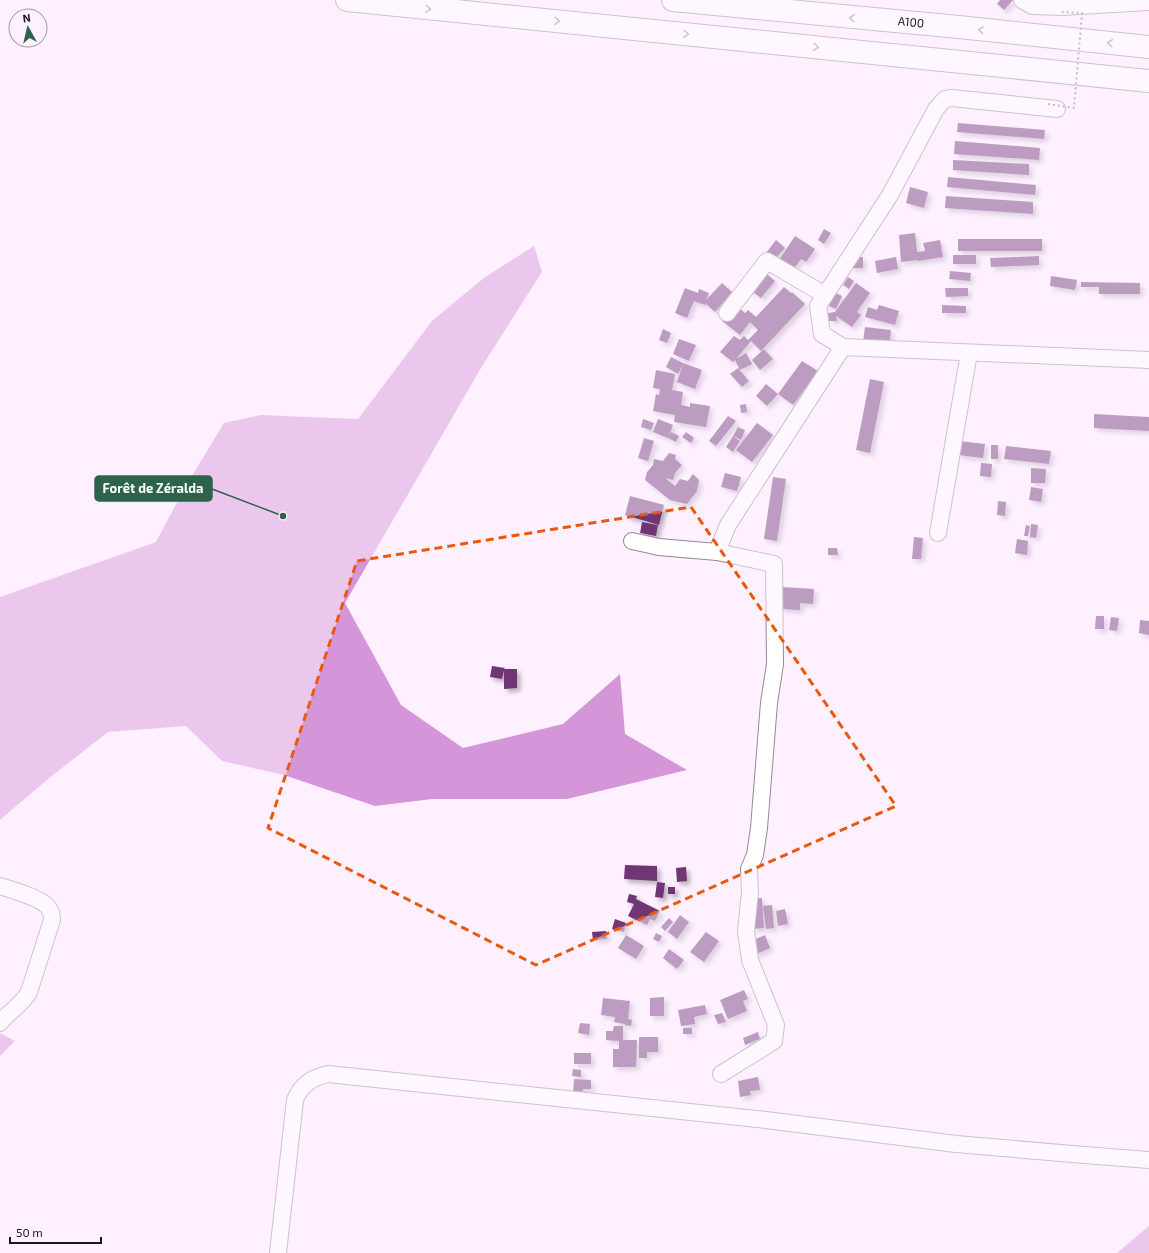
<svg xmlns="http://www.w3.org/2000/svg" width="1149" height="1253" font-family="'Exo 2',sans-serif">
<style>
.forest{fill:#d596d9}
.building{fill:#6f3674;filter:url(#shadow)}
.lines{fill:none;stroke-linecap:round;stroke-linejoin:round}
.minor-casing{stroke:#968696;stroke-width:18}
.highway-casing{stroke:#968696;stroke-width:24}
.minor{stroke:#fff;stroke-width:16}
.highway{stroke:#fff;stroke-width:22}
.path-bridge{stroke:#837983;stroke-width:2;stroke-dasharray:2 3;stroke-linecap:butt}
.oneway{stroke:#999699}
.marked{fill:none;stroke:#e8590c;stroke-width:3;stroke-dasharray:8 5;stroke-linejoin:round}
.labels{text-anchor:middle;stroke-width:4;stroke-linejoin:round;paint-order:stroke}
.street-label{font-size:12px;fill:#1c161c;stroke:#fef0ff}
.leader{fill:none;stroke:#2c634a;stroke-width:1.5}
.callout-dot{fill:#2c634a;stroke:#fef0ff;stroke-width:1.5}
.callout{fill:#2c634a;stroke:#2c634a;stroke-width:1.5}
.callout-label{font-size:13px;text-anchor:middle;font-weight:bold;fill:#fff}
</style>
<defs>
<filter id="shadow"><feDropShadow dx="3.5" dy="3.5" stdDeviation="2" flood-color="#0004"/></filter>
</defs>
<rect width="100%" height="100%" fill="#fef0ff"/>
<!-- forest -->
<g class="forest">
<path d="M534,246L542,272L481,368L345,603L401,705L463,748L563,724L620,674L625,734L687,770L567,799H432L375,806L284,775L222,761L186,726L108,732L48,779L0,820V597L156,542L184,489L224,423L261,415L358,419L432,321L485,277Z"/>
<path d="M0,1033L15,1041L0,1056Z"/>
<path d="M1149,1226V1253H1117Z"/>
</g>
<!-- building -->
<g class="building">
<path d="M1000,0H1013L1004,10L997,4Z"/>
<path d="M958,123L1045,130L1044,139L957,132Z"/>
<path d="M955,141L1040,148L1039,160L954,154Z"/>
<path d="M953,160L1029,164V175L953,170Z"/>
<path d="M948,177L1036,185L1035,195L947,187Z"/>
<path d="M910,187L928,192L924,208L906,203Z"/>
<path d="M946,196L1033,202V214L945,208Z"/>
<path d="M824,229L831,233L824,244L818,240Z"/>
<path d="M915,233L917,252L925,251L923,243L940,240L943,257L918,261L917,260L901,262L899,235Z"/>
<path d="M795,236L815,249L806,262L801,259L791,272L777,263Z"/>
<rect x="958" y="239" width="84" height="12"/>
<path d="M776,240L785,248L774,260L766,253Z"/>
<rect x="953" y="255" width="23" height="9"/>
<path d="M1039,256V265L991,267L990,258Z"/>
<rect x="851" y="257" width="12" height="11"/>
<path d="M896,257L898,269L877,273L875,261Z"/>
<path d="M763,271L775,281L761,298L748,288Z"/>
<path d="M950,271L971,273L970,281L949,279Z"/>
<path d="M1051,276L1077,280L1075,290L1050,286Z"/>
<path d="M848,277L854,281L849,289L843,285Z"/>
<path d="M1081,282L1140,283V294H1099V287H1081Z"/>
<path d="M722,283L732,292L715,312L705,303V305L694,301L687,318L675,313L685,288L698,293L699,289L709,293L706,300Z"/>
<path d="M856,283L870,293L857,312L861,315L852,327L836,316L837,321H829L828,313L835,312Z"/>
<path d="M784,287L791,293L792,292L805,304L761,351L751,341L736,359L746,353L752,364L740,370L735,360L733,362L720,352L734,336L740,340L744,336L748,340L758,330L750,322L740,335L722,321L735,305L745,313L748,310L756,317Z"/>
<path d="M945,288H968V296L946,297Z"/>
<path d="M829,290L842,296L836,309L823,303Z"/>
<path d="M879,305L899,311L895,325L865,317L868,307L877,310Z"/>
<path d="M942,305L966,306V313H942Z"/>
<path d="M865,327L891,330L889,348L863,342Z"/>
<path d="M663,329L671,333L667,343L659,340Z"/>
<path d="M679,339L696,345L689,361L673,354Z"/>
<path d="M764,349L773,359L760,370L752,360Z"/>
<path d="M671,357L683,363L702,370L695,389L677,382L683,364L678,374L666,367Z"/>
<path d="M802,361L818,371L793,405L778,394Z"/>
<path d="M738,368L749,381L742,387L730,374Z"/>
<path d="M656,370L675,374L672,390L683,392L681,405L690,407V403L710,406L706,427L674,422L675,415L653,411L656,394L659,395L660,389L653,388Z"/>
<path d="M870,379L884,382L870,453L856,450Z"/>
<path d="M766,384L778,394L767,406L756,396Z"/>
<path d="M746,404L747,412L741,413L740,405Z"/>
<path d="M1094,414L1149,417V431L1094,428Z"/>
<path d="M728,416L736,421L716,446L709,441Z"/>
<path d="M643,419L654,423L651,430L641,427Z"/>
<path d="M658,419L673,425L668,438L653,432Z"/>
<path d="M757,423L773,435L752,462L736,450Z"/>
<path d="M738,427L745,430L741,440L733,436Z"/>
<path d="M671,432L679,436L676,442L668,438Z"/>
<path d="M686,432L694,438L691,443L682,437Z"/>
<path d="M733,436L740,441L733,452L726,447Z"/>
<path d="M644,438L654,441L648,461L638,458Z"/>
<path d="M959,441L985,444L983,458L958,455Z"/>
<rect x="991" y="445" width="7" height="14"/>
<path d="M1006,446L1051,451L1049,464L1004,459Z"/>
<path d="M669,453L676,455L675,459L682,465L675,473L673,480L665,478L675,486L680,479L688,481L693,474L699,480L697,491L687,504L670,500L645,480L647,472L653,465L654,459L663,461Z"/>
<path d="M981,463L992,464L991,477L980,476Z"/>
<path d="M1031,468L1046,469L1045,483H1031Z"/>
<path d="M725,473L741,477L737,491L721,487Z"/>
<path d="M773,477L786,479L777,541L764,539Z"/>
<path d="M1031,487L1043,489L1041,502L1029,500Z"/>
<path d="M630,496L664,505L659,525L625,515Z"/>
<path d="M998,501L1006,502L1005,516L997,515Z"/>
<path d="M642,522L658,525L656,536L640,533Z"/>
<path d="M1031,524L1038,525L1036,538L1030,537Z"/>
<path d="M1026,525L1030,526L1028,536H1024Z"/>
<path d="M914,537L923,538L921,559H912Z"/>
<path d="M1017,539L1028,541L1027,555L1015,553Z"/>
<path d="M828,548H837L838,555H828Z"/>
<path d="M782,587L814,589L813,604L800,603V610L781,609Z"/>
<path d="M1096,616H1104V629H1095Z"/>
<path d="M1111,617L1119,618L1117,631L1109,630Z"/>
<path d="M1140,620L1149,621V635L1139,633Z"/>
<path d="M492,666L505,668L504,669H517V688L504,689V671L502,679L490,677Z"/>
<path d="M625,865L657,866V881L624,879Z"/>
<path d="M686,867L687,881L677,882L676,868Z"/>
<path d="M657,882L665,883L663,898L655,897Z"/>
<rect x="668" y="887" width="7" height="7"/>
<path d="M629,894L637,896L635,902L636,899L660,911L655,921L650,919L647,925L628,916L634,904L627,902Z"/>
<path d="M762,898L764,928L753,929L750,899Z"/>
<path d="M772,905L774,928L766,929L763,906Z"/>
<path d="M785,909L788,924L778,926L776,911Z"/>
<path d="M680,915L689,922L677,939L668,932Z"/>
<path d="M669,918L673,922L665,931L661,927Z"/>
<path d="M615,919L626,923L624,932L612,929Z"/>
<path d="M606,931L607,939L593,940L592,932Z"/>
<path d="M706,932L719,941L704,962L690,952Z"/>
<path d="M656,933L662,936L659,942L653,939Z"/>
<path d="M626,935L644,946L636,959L618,948Z"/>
<path d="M765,935L770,948L754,955L749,942Z"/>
<path d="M669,949L684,960L677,969L663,958Z"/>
<path d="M744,990L748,999L743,1001L747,1011L728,1019L720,1000Z"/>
<path d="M664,997V1016H650V998Z"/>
<path d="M603,998L630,1001L628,1019L632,1020L631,1026L625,1025V1024L614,1022L615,1017L601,1015Z"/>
<path d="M705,1005L707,1014L694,1017L695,1024L681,1026L678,1010Z"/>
<path d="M722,1013L726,1022L718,1024L714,1015Z"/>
<path d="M580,1023L590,1024L589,1035L578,1033Z"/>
<path d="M614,1026H623V1040H637L636,1067H613V1049H619V1041L606,1040V1031H613Z"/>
<rect x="683" y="1028" width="9" height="6"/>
<path d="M758,1032L760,1039L745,1045L743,1038Z"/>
<path d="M639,1037H658V1052H647V1058H639Z"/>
<rect x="574" y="1053" width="17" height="11"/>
<path d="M573,1069L581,1070V1077L572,1076Z"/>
<path d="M758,1077L760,1090L750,1091L751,1095L740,1097L738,1081Z"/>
<path d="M574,1079L591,1080V1089H583L582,1095L573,1094Z"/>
</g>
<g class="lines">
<defs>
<g id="minor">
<path d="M1022,0L1032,6L1062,7L1149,2"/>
<path d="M727,313L767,261L825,295"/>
<path d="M843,347L822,334L818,306L890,195L936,109L945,99L952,98L1057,109"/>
<path d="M938,533L969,353"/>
<path d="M632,541L659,547L717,552L774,564L775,664L769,703L759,828L755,855L749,869L750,892L746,931L750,960L776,1025L774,1041L721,1074"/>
<path d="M717,552L728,525L843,347L1149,360"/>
<path d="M0,886C12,890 38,897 47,906C51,910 52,915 52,920L29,992C22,1005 8,1012 0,1023"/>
<path d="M278,1253L295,1100C301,1085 312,1077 328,1074L766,1120L956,1144L1084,1155L1149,1160"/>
</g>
<g id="highway">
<path d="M347,0L1149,81"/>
<path id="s1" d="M673,0L959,27L1149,47"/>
</g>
</defs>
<!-- minor casing -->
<use href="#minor" class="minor-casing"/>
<!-- highway casing -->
<use href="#highway" class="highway-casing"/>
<!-- minor -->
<use href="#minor" class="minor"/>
<!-- highway -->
<use href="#highway" class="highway"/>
<!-- path-bridge -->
<path class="path-bridge" d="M1048,104L1074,108L1082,13L1059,12"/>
</g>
<!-- one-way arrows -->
<defs><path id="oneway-chevron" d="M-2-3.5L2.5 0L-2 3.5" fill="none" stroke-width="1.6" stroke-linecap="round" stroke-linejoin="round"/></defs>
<g class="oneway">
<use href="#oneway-chevron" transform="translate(428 9) rotate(5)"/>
<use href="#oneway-chevron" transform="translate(852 18) rotate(-174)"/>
<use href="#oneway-chevron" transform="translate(557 21) rotate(5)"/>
<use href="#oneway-chevron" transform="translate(981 30) rotate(-174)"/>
<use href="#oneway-chevron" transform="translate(686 34) rotate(6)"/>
<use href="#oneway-chevron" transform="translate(1110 43) rotate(-174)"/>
<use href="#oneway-chevron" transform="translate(816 47) rotate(6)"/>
</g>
<!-- marked area -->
<path d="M0 0H1149V1253H0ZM691,507L896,806L536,965L268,828L357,561Z" fill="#fef0ff" fill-opacity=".55" fill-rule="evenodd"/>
<path class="marked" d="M691,507L896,806L536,965L268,828L357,561Z"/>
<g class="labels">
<!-- street labels -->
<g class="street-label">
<text dy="4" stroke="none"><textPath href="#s1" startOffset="239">A100</textPath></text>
</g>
</g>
<!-- callouts -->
<path class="leader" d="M283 516L212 489"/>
<circle class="callout-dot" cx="283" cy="516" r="4"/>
<rect class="callout" x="95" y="476" width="117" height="25" rx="4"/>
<g class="callout-label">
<text x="153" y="493">Forêt de Zéralda</text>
</g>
<!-- north arrow -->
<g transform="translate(28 28) rotate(352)"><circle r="19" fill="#fef0ff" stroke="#a499a4"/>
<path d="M0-3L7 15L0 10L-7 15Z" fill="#2c634a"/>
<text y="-6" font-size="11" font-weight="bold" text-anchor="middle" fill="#1c161c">N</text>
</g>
<!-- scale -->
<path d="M10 1237v6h91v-6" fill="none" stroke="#1c161c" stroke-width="2"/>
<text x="16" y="1237" font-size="12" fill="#1c161c" stroke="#fef0ff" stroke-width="3" paint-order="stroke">50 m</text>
</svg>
